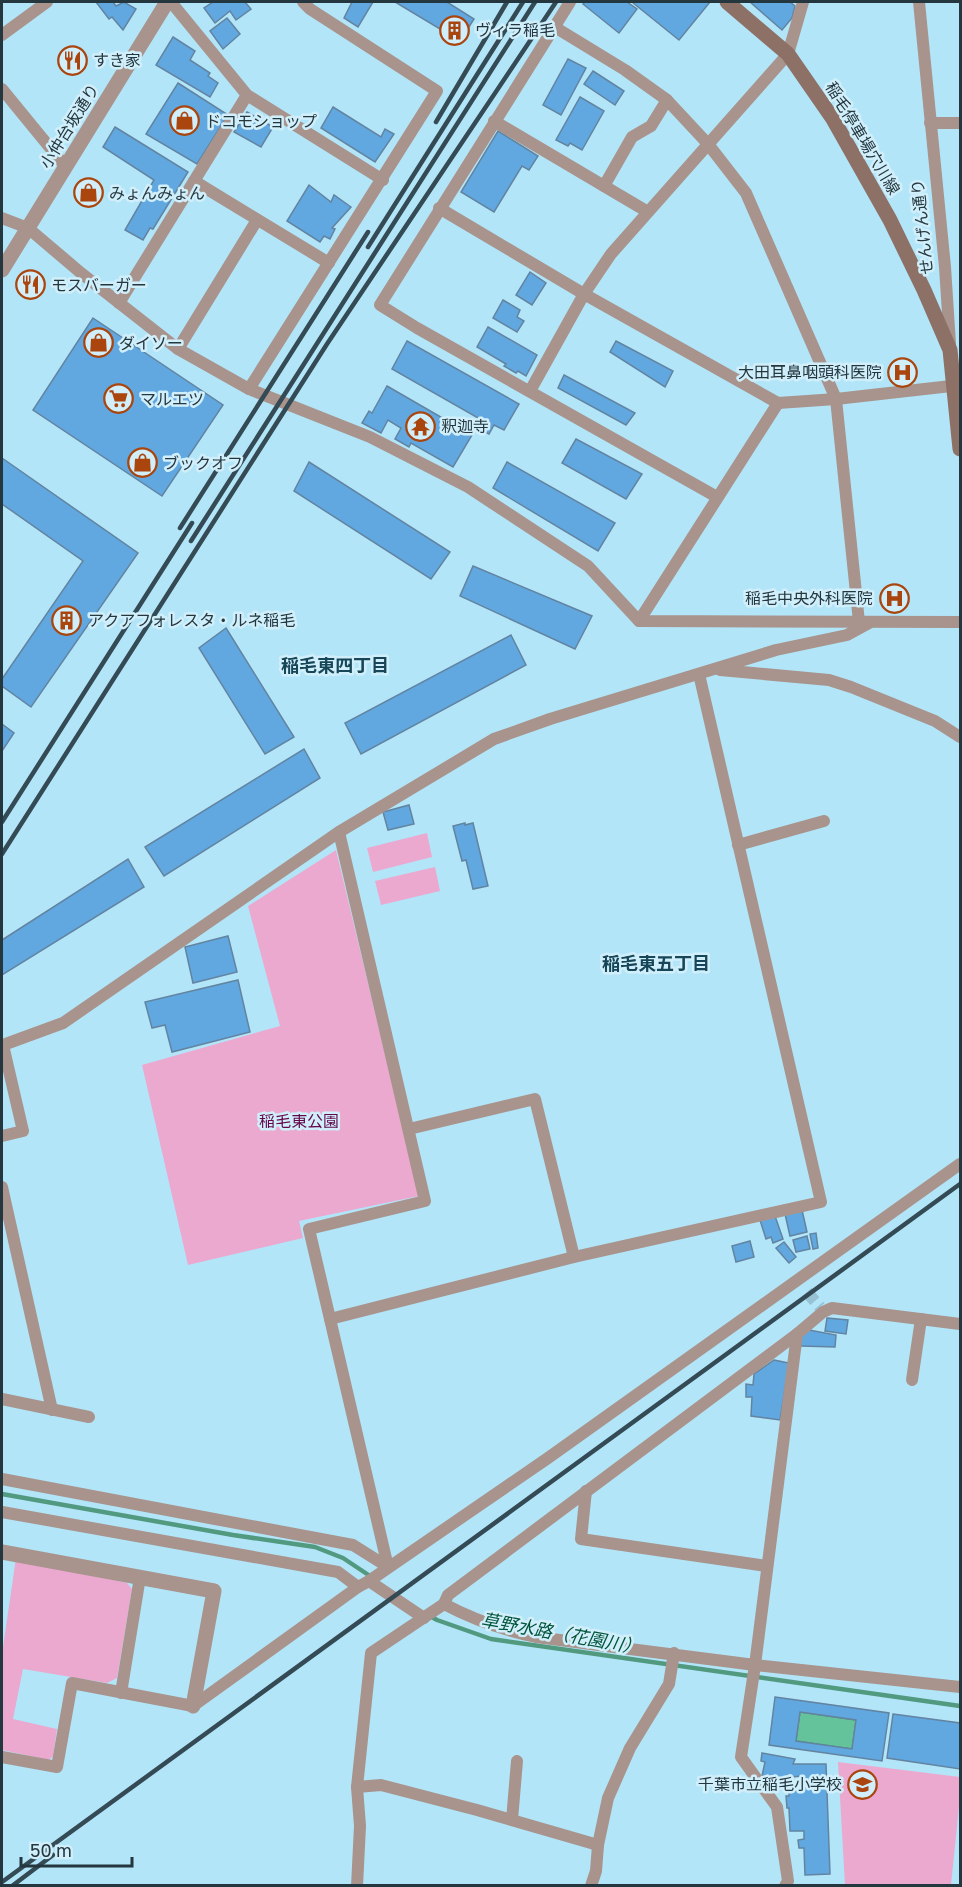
<svg xmlns="http://www.w3.org/2000/svg" width="962" height="1887" font-family="'Golos Text','Noto Sans JP',sans-serif">
<style>
.green{fill:#eba9cf}
.water{fill:#64c39b;stroke:#51997f;stroke-width:1.5}
.lines{fill:none;stroke-linecap:round;stroke-linejoin:round}
.stream{stroke:#51997f;stroke-width:4.5}
.building{fill:#61a8e0;stroke:#6284a0;stroke-width:1.5;fill-rule:evenodd}
.minor-tunnel{stroke:#96c2d4;stroke-width:12;stroke-dasharray:12 6;stroke-linecap:butt}
.minor{stroke:#a8948c;stroke-width:12}
.tertiary{stroke:#a8948c;stroke-width:15}
.secondary{stroke:#8d7166;stroke-width:15}
.rail{stroke:#344a54;stroke-width:4.5}
.labels{text-anchor:middle;stroke-width:5;stroke-linejoin:round;paint-order:stroke}
.poi-label{font-size:16px;fill:#24373f;stroke:#d1effb;text-anchor:start}
.street-label{font-size:16px;fill:#24373f;stroke:#d1effb}
.park-label{font-size:16px;fill:#65074a;stroke:#d1effb}
.neighbourhood-label{font-size:18px;font-weight:bold;fill:#164657;stroke:#d1effb}
.water-label{font-size:18px;font-style:italic;fill:#02543a;stroke:#d1effb}
</style>
<rect width="100%" height="100%" fill="#b3e5f9"/>
<!-- green -->
<g class="green">
<path d="M427,833L432,857L373,872L367,848Z"/>
<path d="M336,850L419,1196L299,1221L303,1238L188,1265L142,1065L280,1026L248,906Z"/>
<path d="M435,867L440,891L381,905L375,881Z"/>
<path d="M16,1558L127,1583L132,1589L117,1678L107,1683L23,1669L13,1719L57,1729L53,1756L49,1760L2,1750V1654Z"/>
<path d="M838,1762L960,1777V1797L951,1885H845Z"/>
</g>
<!-- water -->
<path class="water" d="M800,1712L856,1720L852,1749L796,1741Z"/>
<g class="lines">
<!-- stream -->
<g class="stream">
<path d="M2,1494L233,1535L315,1547L343,1558L373,1578"/>
<path d="M430,1616L437,1620L491,1639L960,1706"/>
</g>
</g>
<!-- building -->
<g class="building">
<path d="M96,2H113L116,6L124,2L136,9L123,30L112,17L109,19Z"/>
<path d="M213,2H245L251,9L236,20L230,11L215,23L204,8Z"/>
<path d="M352,2H373L358,27L344,18Z"/>
<path d="M395,2H447L474,19L460,41Z"/>
<path d="M585,2H627L637,9L619,33L583,4Z"/>
<path d="M632,2H710L679,40Z"/>
<path d="M750,2H790L795,6L792,18L782,30Z"/>
<path d="M227,18L240,34L223,49L210,31Z"/>
<path d="M173,37L195,51L190,60L210,73L208,76L218,83L210,97L156,65Z"/>
<path d="M568,59L586,68L561,115L543,105Z"/>
<path d="M593,71L624,91L615,105L584,84Z"/>
<path d="M178,83L228,115L197,164L146,134Z"/>
<path d="M580,97L604,111L582,150L570,143L568,146L556,140Z"/>
<path d="M333,107L381,137L385,129L394,134L375,162L321,128Z"/>
<path d="M247,112L273,127L261,147L234,132Z"/>
<path d="M115,127L188,172L153,229L150,228L143,240L125,230L154,180L103,147Z"/>
<path d="M498,131L538,156L529,170L522,166L494,212L461,192Z"/>
<path d="M309,185L331,202L334,195L351,207L332,228L335,229L330,239L324,236L320,242L287,221Z"/>
<path d="M530,272L546,283L532,305L516,295Z"/>
<path d="M503,300L520,310L517,317L524,321L517,332L493,318Z"/>
<path d="M93,318L223,405L162,496L33,410Z"/>
<path d="M488,327L537,355L526,376L518,371L516,373L504,366L506,364L477,347Z"/>
<path d="M407,341L519,404L504,430L494,425L489,434L483,431L487,423L392,369Z"/>
<path d="M616,341L673,371L665,387L610,352Z"/>
<path d="M564,375L635,413L626,425L558,388Z"/>
<path d="M387,386L472,435L453,467L411,443L409,447L395,439L401,428L388,420L381,433L362,423L369,411L372,413Z"/>
<path d="M576,439L642,474L626,499L562,463Z"/>
<path d="M2,458L138,553L31,707L2,686V679L83,561L2,504Z"/>
<path d="M309,462L450,552L431,579L294,491Z"/>
<path d="M507,462L615,523L598,551L493,488Z"/>
<path d="M473,566L592,616L575,649L460,596Z"/>
<path d="M226,628L294,737L265,754L199,648Z"/>
<path d="M511,635L526,665L361,754L345,723Z"/>
<path d="M2,724L14,733L2,751Z"/>
<path d="M304,749L320,778L164,876L145,847Z"/>
<path d="M409,805L414,824L388,830L383,812Z"/>
<path d="M465,823V825L473,823L488,886L473,889L466,860L462,861L453,826Z"/>
<path d="M128,859L144,887L2,975V940Z"/>
<path d="M228,936L237,972L193,983L185,947Z"/>
<path d="M238,980L250,1032L172,1052L165,1025L152,1028L145,1002Z"/>
<path d="M802,1210L807,1232L790,1236L785,1214Z"/>
<path d="M775,1216L783,1239L773,1243L771,1237L766,1239L760,1220Z"/>
<path d="M816,1233L818,1248L813,1249L810,1234Z"/>
<path d="M807,1236L810,1249L796,1252L793,1240Z"/>
<path d="M750,1241L754,1257L736,1262L732,1246Z"/>
<path d="M784,1242L796,1257L789,1263L776,1248Z"/>
<path d="M827,1318L848,1320L846,1334L825,1331Z"/>
<path d="M809,1330L836,1335L835,1347L801,1346L800,1335Z"/>
<path d="M774,1360L789,1363L780,1420L751,1416L752,1397H746V1384L753,1385L754,1374Z"/>
<path d="M775,1697L889,1713L882,1761L769,1745ZM800,1712L856,1720L852,1749L796,1741Z"/>
<path d="M893,1714L960,1723V1769L887,1758Z"/>
<path d="M762,1753L795,1759L793,1764H826L830,1874L805,1875L804,1848H799L798,1840L804,1839V1831H790L789,1808H787L786,1796H789V1786H802V1776L791,1777L790,1782L762,1776L765,1762L761,1761Z"/>
</g>
<g class="lines">
<!-- minor-tunnel -->
<path class="minor-tunnel" d="M807,1292L820,1307"/>
<!-- minor -->
<g class="minor">
<path d="M171,2L247,95L383,180"/>
<path d="M570,2L380,305L417,328L717,497"/>
<path d="M919,2L945,267L950,344"/>
<path d="M553,26L625,70L667,100L708,144L746,193L836,399L859,622"/>
<path d="M2,35L47,2"/>
<path d="M2,89L65,166"/>
<path d="M494,121L648,212"/>
<path d="M930,123H960"/>
<path d="M194,181L329,263"/>
<path d="M604,186L632,137L651,126L667,100"/>
<path d="M439,208L584,294L778,403L836,399L960,385"/>
<path d="M2,218L28,228L81,273L178,349L249,389L370,437L468,487L588,566L639,621L960,622"/>
<path d="M119,303L247,95"/>
<path d="M178,349L257,220"/>
<path d="M249,389L437,91L310,9L303,2"/>
<path d="M530,391L584,294L611,254L788,54L803,2"/>
<path d="M639,621L778,403"/>
<path d="M720,670L829,680L851,687L935,721L960,737"/>
<path d="M339,832L425,1201L309,1229L388,1567"/>
<path d="M738,845L824,821"/>
<path d="M409,1129L535,1099L574,1257"/>
<path d="M2,1136L23,1131L3,1045L63,1023L339,832L494,739L550,719L776,650L847,635L869,623"/>
<path d="M2,1187L52,1410"/>
<path d="M330,1319L574,1257L821,1202L699,674"/>
<path d="M912,1380L921,1319"/>
<path d="M2,1399L89,1417"/>
<path d="M2,1479L353,1545L388,1567"/>
<path d="M586,1491L581,1539L767,1566"/>
<path d="M2,1512L338,1572L358,1587"/>
<path d="M369,1581L424,1618"/>
<path d="M444,1604L448,1595L797,1334L823,1312L832,1308L960,1324"/>
<path d="M121,1693L140,1577"/>
<path d="M2,1757L57,1767L72,1683L193,1706L358,1587L369,1581L548,1458L960,1164"/>
<path d="M357,1787L381,1785L477,1810L598,1845"/>
<path d="M512,1820L517,1761"/>
<path d="M357,1886L360,1826L357,1787L371,1653L444,1604C474,1620 503,1630 536,1637L755,1665L960,1687"/>
<path d="M591,1886L596,1871L598,1845L608,1798L630,1748L669,1684L674,1653"/>
<path d="M785,1886L788,1881L777,1807L741,1757L755,1665L797,1334"/>
</g>
<!-- tertiary -->
<g class="tertiary">
<path d="M2,270L167,2"/>
<path d="M2,1552L214,1591L193,1706"/>
</g>
<!-- secondary -->
<path class="secondary" d="M727,2L788,54L833,119L890,220L924,290L950,350L960,449"/>
<!-- rail -->
<g class="rail">
<path d="M436,122L507,2"/>
<path d="M368,247L523,2"/>
<path d="M180,528L368,232"/>
<path d="M191,541L535,2"/>
<path d="M2,822L192,523"/>
<path d="M2,854L327,344L556,2"/>
<path d="M2,1882L960,1184"/>
<path d="M12,1886L53,1855"/>
</g>
</g>
<!-- icons -->
<defs>
<symbol id="building-ring" viewBox="-11 -11 22 22"><circle r="9.5" fill="#d1effb" stroke="#a9450d" stroke-width="1.5"/><path d="M-4-6H4V6H1V3H-1V6H-4ZM-2.5-4.3h1.7v1.8h-1.7ZM.8-4.3h1.7v1.8H.8ZM-2.5-1h1.7V.8h-1.7ZM.8-1h1.7V.8H.8Z" fill="#a9450d"/></symbol>
<symbol id="restaurant-ring" viewBox="-11 -11 22 22"><circle r="9.5" fill="#d1effb" stroke="#a9450d" stroke-width="1.5"/><path d="M-5-6h1v4h1v-4h1v4h1v-4h1v5L-1.5 .5V6h-2V.5L-5-1ZM5-6V6H3V1.5H1.5Q1.5-4 5-6Z" fill="#a9450d"/></symbol>
<symbol id="shop-ring" viewBox="-11 -11 22 22"><circle r="9.5" fill="#d1effb" stroke="#a9450d" stroke-width="1.5"/><path d="M-5-2.5h2.3a2.7 3.5 0 0 1 5.4 0H5L5.5 6h-11ZM-1.5-2.5h3a1.5 2.3 0 0 0-3 0Z" fill="#a9450d"/></symbol>
<symbol id="hospital-ring" viewBox="-11 -11 22 22"><circle r="9.5" fill="#d1effb" stroke="#a9450d" stroke-width="1.5"/><path d="M-5-5h3v3.5h4V-5h3V5h-3V1.5h-4V5h-3Z" fill="#a9450d"/></symbol>
<symbol id="supermarket-ring" viewBox="-11 -11 22 22"><circle r="9.5" fill="#d1effb" stroke="#a9450d" stroke-width="1.5"/><path d="M-6-5.5h2.5l.6 2H6L4.5 2H-2.5L-4.4-4H-6ZM-1.5 3.2a1.3 1.3 0 1 0 .1 0ZM3 3.2a1.3 1.3 0 1 0 .1 0Z" fill="#a9450d"/></symbol>
<symbol id="temple-ring" viewBox="-11 -11 22 22"><circle r="9.5" fill="#d1effb" stroke="#a9450d" stroke-width="1.5"/><path d="M0-6L5-2H3V0L6.5 2.5H4V6H1.5V3h-3V6H-4V2.5H-6.5L-3 0V-2H-5Z" fill="#a9450d"/></symbol>
<symbol id="school-ring" viewBox="-11 -11 22 22"><circle r="9.5" fill="#d1effb" stroke="#a9450d" stroke-width="1.5"/><path d="M0-5L7-2L0 1L-7-2ZM-4 1L0 2.5L4 1V4Q0 6-4 4Z" fill="#a9450d"/></symbol>
</defs>
<g fill-rule="evenodd">
<use href="#building-ring" x="438" y="14" width="33" height="33"/>
<use href="#restaurant-ring" x="56" y="44" width="33" height="33"/>
<use href="#shop-ring" x="168" y="104" width="33" height="33"/>
<use href="#shop-ring" x="72" y="176" width="33" height="33"/>
<use href="#restaurant-ring" x="14" y="268" width="33" height="33"/>
<use href="#shop-ring" x="82" y="326" width="33" height="33"/>
<use href="#hospital-ring" x="886" y="356" width="33" height="33"/>
<use href="#supermarket-ring" x="102" y="382" width="33" height="33"/>
<use href="#temple-ring" x="404" y="410" width="33" height="33"/>
<use href="#shop-ring" x="126" y="446" width="33" height="33"/>
<use href="#hospital-ring" x="878" y="582" width="33" height="33"/>
<use href="#building-ring" x="50" y="604" width="33" height="33"/>
<use href="#school-ring" x="846" y="1768" width="33" height="33"/>
</g>
<g class="labels">
<!-- poi labels -->
<g class="poi-label">
<text x="475" y="36">ヴィラ稲毛</text>
<text x="93" y="66">すき家</text>
<text x="205" y="127">ドコモショップ</text>
<text x="109" y="199">みょんみょん</text>
<text x="51" y="291">モスバーガー</text>
<text x="119" y="349">ダイソー</text>
<text x="882" y="378" text-anchor="end">大田耳鼻咽頭科医院</text>
<text x="140" y="405">マルエツ</text>
<text x="441" y="432">釈迦寺</text>
<text x="163" y="469">ブックオフ</text>
<text x="873" y="604" text-anchor="end">稲毛中央外科医院</text>
<text x="88" y="626">アクアフォレスタ・ルネ稲毛</text>
<text x="842" y="1790" text-anchor="end">千葉市立稲毛小学校</text>
</g>
<!-- street labels -->
<g class="street-label">
<text transform="translate(69 126) rotate(-58)" y="6">小仲台坂通り</text>
<text transform="translate(863 138) rotate(59)" y="6">稲毛停車場穴川線</text>
<text transform="translate(922 227) rotate(-96)" y="6">せんげん通り</text>
</g>
<!-- park labels -->
<g class="park-label">
<text x="299" y="1127">稲毛東公園</text>
</g>
<!-- neighbourhood labels -->
<g class="neighbourhood-label">
<text x="335" y="672">稲毛東四丁目</text>
<text x="656" y="970">稲毛東五丁目</text>
</g>
<!-- water labels -->
<g class="water-label">
<text transform="translate(561 1634) rotate(10)" y="6">草野水路（花園川）</text>
</g>
</g>
<!-- border -->
<rect width="962" height="1887" fill="none" stroke="#24373f" stroke-width="6"/>
<!-- scale -->
<path d="M21 1857v9h111v-9" fill="none" stroke="#24373f" stroke-width="3"/>
<text x="30" y="1857" font-size="18" fill="#24373f" stroke="#d1effb" stroke-width="4.5" paint-order="stroke">50 m</text>
</svg>
